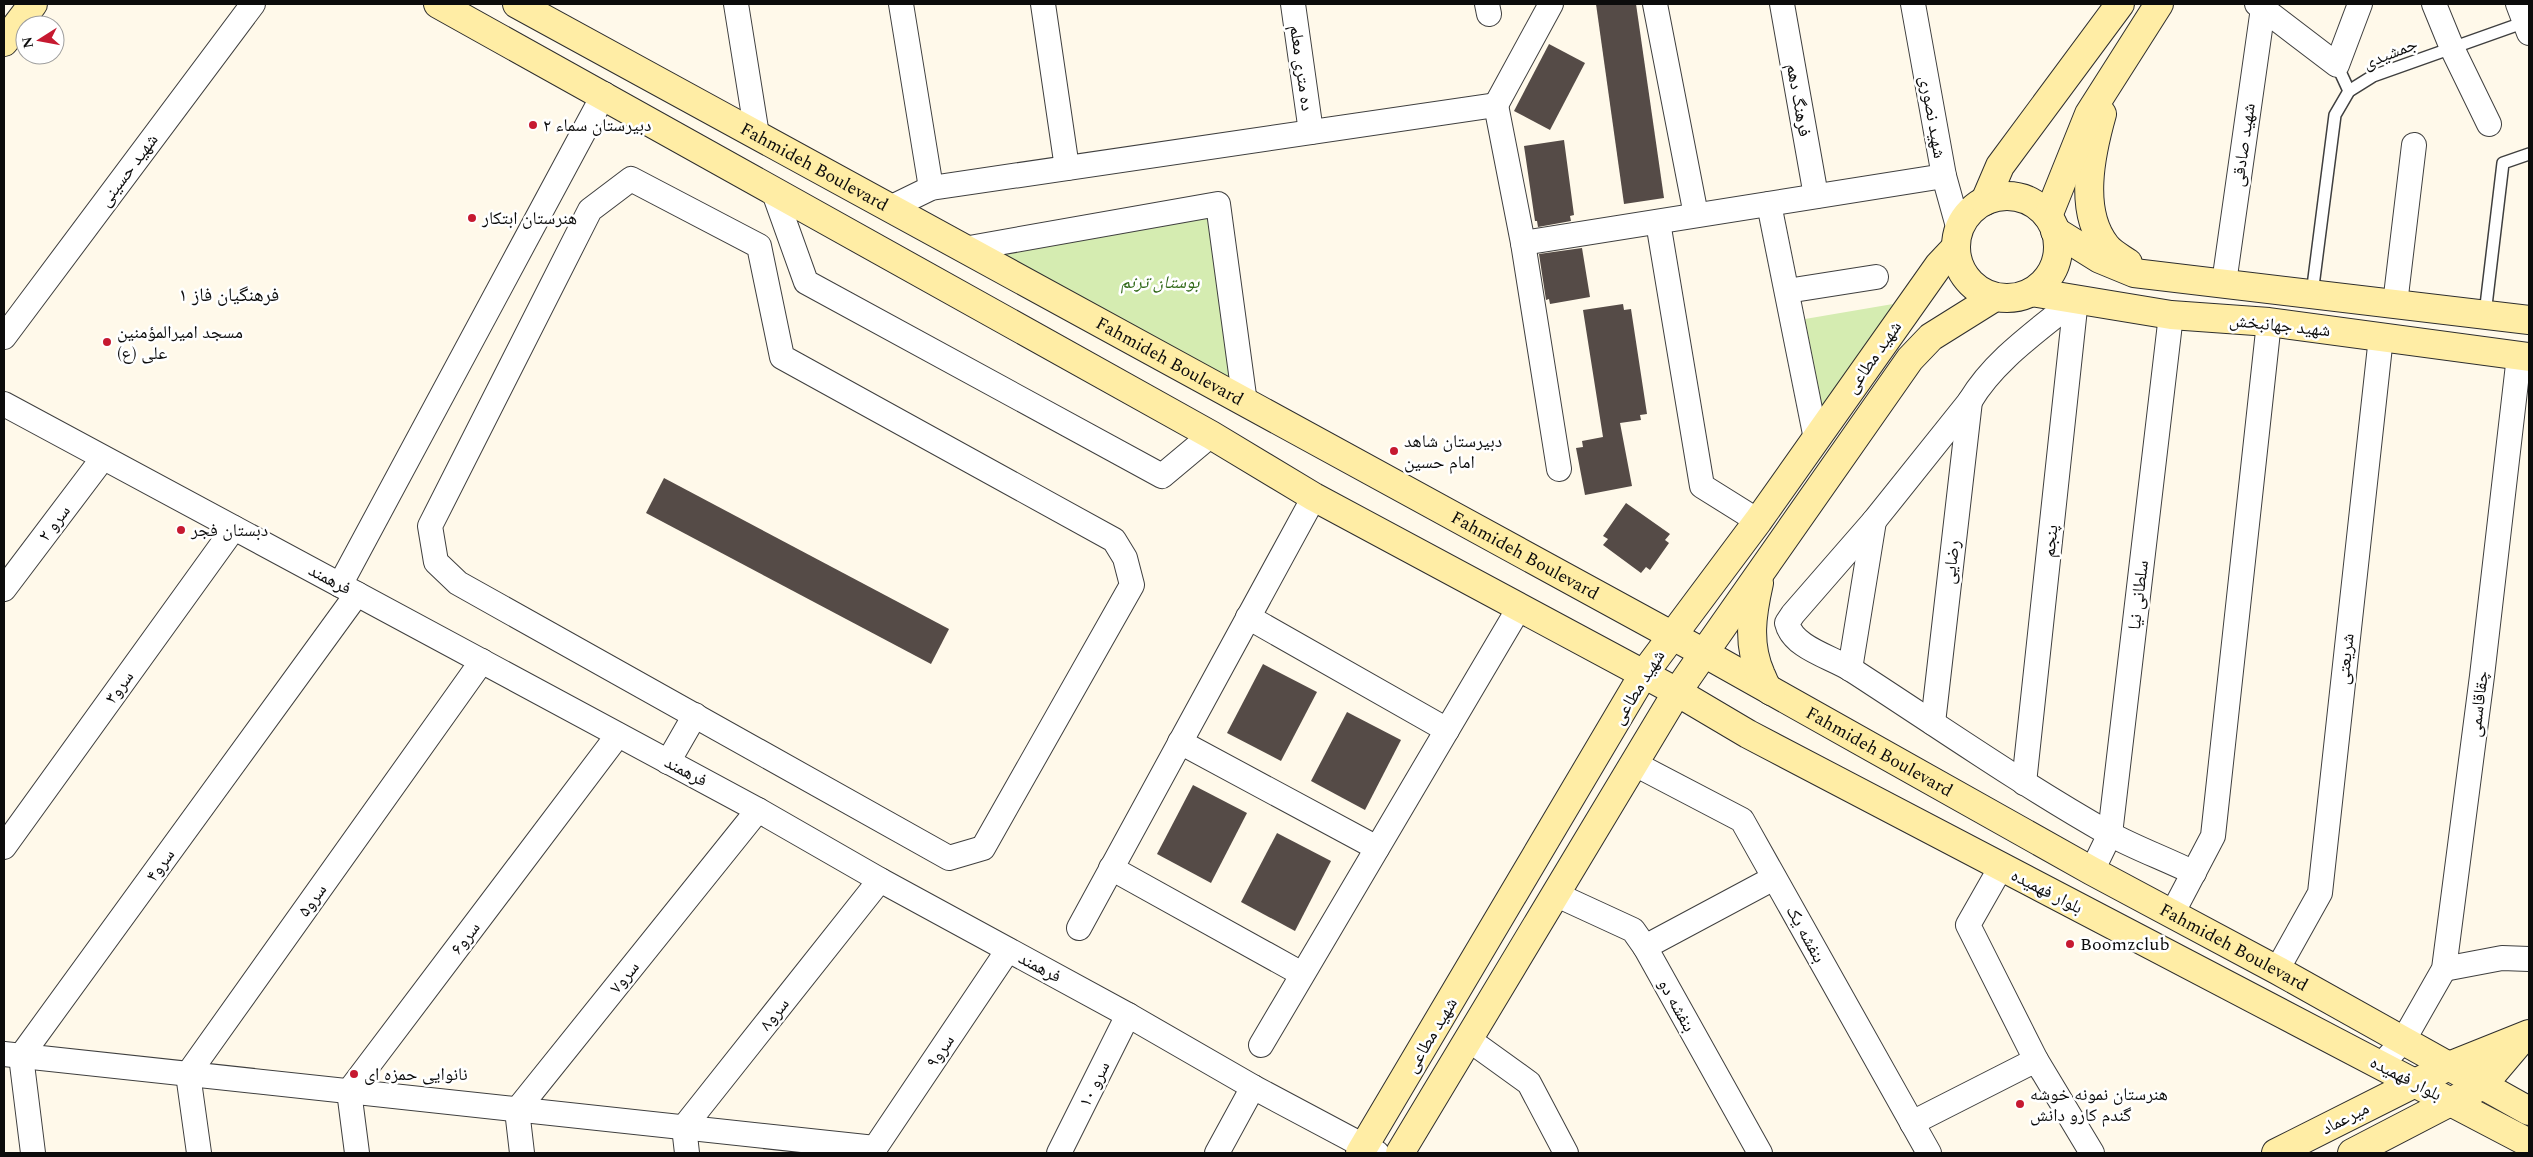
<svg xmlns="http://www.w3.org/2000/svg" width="2533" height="1157" font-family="Spectral,'Noto Naskh Arabic',serif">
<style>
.green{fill:#d5ecb1}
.building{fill:#554b47}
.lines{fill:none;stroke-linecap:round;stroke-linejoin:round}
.lane-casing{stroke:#3f3f3f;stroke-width:14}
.street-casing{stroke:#3f3f3f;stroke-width:26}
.secondary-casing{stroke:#2e2e2e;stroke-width:30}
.lane{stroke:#fff;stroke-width:11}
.street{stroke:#fff;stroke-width:24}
.secondary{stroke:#ffeda5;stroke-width:28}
.poi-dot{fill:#c61930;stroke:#fff;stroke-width:2}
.labels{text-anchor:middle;stroke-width:5;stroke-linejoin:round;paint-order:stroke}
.street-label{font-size:18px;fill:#0c0c0c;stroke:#fff}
.poi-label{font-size:18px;fill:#0c0c0c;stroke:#fff;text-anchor:start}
.park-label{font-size:18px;font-style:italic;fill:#2f6817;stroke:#fff}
.neighbourhood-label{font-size:19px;fill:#0c0c0c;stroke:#fff}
</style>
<rect width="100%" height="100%" fill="#fff9ea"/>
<!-- green -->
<g class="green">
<path d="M1208,217L1234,386L992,254Z"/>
<path d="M1893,304L1823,416L1805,319Z"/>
</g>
<!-- building -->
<g class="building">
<path d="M1596,4H1636L1664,198L1624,204Z"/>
<path d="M1549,44L1585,63L1550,130L1514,111Z"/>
<path d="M1564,140L1574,215L1570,216L1571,221L1538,227L1537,221H1535L1524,146Z"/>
<path d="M1582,248L1590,297L1550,304L1549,299L1546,300L1539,254Z"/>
<path d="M1623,304L1624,310L1631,309L1647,414L1640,415L1641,420L1620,423L1632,486L1585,495L1576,448L1583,447L1582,441L1603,437L1583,310Z"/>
<path d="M664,478L949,629L931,664L646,513Z"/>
<path d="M1626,503L1670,534L1665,540L1669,543L1650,570L1646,567L1641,573L1603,545L1608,539L1603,536Z"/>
<path d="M1263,664L1317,692L1281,761L1227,733Z"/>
<path d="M1347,712L1401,740L1365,810L1311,781Z"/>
<path d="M1193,785L1247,813L1211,883L1157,854Z"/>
<path d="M1277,833L1331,861L1295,931L1241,902Z"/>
</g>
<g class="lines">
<defs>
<g id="lane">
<path d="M2337,65L2349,91"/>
<path d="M2312,294L2335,115L2349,91L2373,76L2528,21"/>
<path d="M2485,314L2503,163L2529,154"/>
</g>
<g id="street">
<path d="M736,4L757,135"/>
<path d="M901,4L931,188"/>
<path d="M1043,4L1067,168"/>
<path d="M1293,4L1311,132"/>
<path d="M1487,4L1489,14"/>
<path d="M1655,4L1696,215"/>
<path d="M1782,4L1816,196"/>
<path d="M1913,4L1944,176L1959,230"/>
<path d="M2257,4L2337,65L2360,4"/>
<path d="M2434,4L2452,48L2489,124"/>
<path d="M2518,4L2529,33"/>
<path d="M1496,105L1523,243L1559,469"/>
<path d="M1496,105L1551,4"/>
<path d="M631,179L759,246L782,357L1114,540L1125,558L1132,585L983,848L949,858L458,583L436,562L430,526L590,210Z"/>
<path d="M773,190L806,282L1162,476L1211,435"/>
<path d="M1769,204L1816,439"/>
<path d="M890,208L931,188L1496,105"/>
<path d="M1658,222L1702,486L1758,521"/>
<path d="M1523,243L1944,176"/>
<path d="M964,249L1218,204L1245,403"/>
<path d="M2224,283L2263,8"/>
<path d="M1787,291L1876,277"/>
<path d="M2076,299C2039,330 1995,359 1970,401L1874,521L1793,614L1787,623C1793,648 1832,657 1852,670C1937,725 2020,783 2108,833C2135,848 2166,859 2194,873"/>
<path d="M2395,304L2414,145"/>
<path d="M4,337L253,4"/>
<path d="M4,404L758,810L880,880L1128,1015L1253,1087L1377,1153"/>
<path d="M340,585L604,94"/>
<path d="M4,589L103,458"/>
<path d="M1248,617L1447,730"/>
<path d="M1850,669L1874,521"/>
<path d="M1933,723L1970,401"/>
<path d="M1180,742L1377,848"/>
<path d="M668,762L695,715"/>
<path d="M1635,764L1742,820L1929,1153"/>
<path d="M2024,783L2076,299"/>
<path d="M4,847L234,528"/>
<path d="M2001,867L1968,925L2036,1060"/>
<path d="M1111,868L1302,974"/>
<path d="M2092,871L2110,834L2171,315"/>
<path d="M1557,895L1633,930L1645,947L1760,1153"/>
<path d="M2172,914L2213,836L2269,322"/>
<path d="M1079,928L1314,497"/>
<path d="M1645,947L1774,878"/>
<path d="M2444,969L2502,958L2529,959"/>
<path d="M2277,970L2320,893L2381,337"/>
<path d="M1468,1039L1529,1083L1566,1153"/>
<path d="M1261,1045L1519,608"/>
<path d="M4,1054L875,1148"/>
<path d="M2381,1065L2403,1041L2444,969L2482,676L2519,356"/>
<path d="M1912,1123L2036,1060L2092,1153"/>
<path d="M33,1153L21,1056L357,594"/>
<path d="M199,1153L188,1074L482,661"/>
<path d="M357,1153L349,1091L618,735"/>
<path d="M522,1153L517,1110L758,810"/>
<path d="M687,1153L684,1127L880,880"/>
<path d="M875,1153V1148L1008,950"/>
<path d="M1059,1153L1128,1015"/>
<path d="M1217,1153L1253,1087"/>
</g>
<g id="secondary">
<path d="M438,4L1211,435L1314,497L1677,692L1748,734L2529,1143"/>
<path id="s1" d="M517,4L1704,653L2092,871L2277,970L2529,1111"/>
<path d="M4,42L33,4"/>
<path d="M2102,114C2091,153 2078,211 2106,246C2111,253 2121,258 2128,263"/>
<circle cx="2007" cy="247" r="51"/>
<path d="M1985,201L2000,166L2120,4"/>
<path d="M2048,216L2089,114L2159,4"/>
<path d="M2055,231L2100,259L2134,273L2529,320"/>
<path d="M2032,292L2171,315L2269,322L2529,357"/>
<path d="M1759,583C1752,614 1747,644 1761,675C1764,681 1765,687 1771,691"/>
<path d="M1360,1153L1643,675L1758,521L1939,265L1956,247"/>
<path d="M1400,1153L1677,692L1704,653L1910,359L1931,337L1995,297"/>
<path d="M2276,1153L2449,1066L2529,1034"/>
<path d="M2352,1153L2483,1085L2522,1039"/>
</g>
</defs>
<!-- lane casing -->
<use href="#lane" class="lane-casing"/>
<!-- street casing -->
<use href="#street" class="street-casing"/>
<!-- secondary casing -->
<use href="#secondary" class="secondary-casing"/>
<!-- lane -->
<use href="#lane" class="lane"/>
<!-- street -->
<use href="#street" class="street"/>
<!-- secondary -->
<use href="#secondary" class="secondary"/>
</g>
<!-- markers -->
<g class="poi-dot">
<circle cx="533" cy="125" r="5"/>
<circle cx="472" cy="218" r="5"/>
<circle cx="107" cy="342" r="5"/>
<circle cx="1394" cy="451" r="5"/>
<circle cx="181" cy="530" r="5"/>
<circle cx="2070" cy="944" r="5"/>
<circle cx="354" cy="1074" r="5"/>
<circle cx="2020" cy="1104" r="5"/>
</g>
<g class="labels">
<!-- street labels -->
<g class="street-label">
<text transform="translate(2390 53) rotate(-22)" y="6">جمشیدی</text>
<text transform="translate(1302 68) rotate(82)" y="6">ده متری معلم</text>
<text transform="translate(1799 100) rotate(80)" y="6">فرهنگ دهم</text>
<text transform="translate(1933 117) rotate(80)" y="6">شهید نصوری</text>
<text transform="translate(2243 145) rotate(-82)" y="6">شهید صادقی</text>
<text dy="6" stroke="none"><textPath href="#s1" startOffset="339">Fahmideh Boulevard</textPath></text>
<text transform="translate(128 170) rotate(-53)" y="6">شهید حسینی</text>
<text transform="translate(2280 325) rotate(6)" y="6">شهید جهانبخش</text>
<text transform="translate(1873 357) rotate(-55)" y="6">شهید مطاعی</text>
<text dy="6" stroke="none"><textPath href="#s1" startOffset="744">Fahmideh Boulevard</textPath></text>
<text transform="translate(54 523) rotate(-53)" y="6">سرو ۲</text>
<text transform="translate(2050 541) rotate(-84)" y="6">پنجم</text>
<text dy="6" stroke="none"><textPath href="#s1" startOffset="1149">Fahmideh Boulevard</textPath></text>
<text transform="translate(1951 562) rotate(-83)" y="6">رضایی</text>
<text transform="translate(330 579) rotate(28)" y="6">فرهمند</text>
<text transform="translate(2138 595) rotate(-83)" y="6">سلطانی نیا</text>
<text transform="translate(2345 659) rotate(-84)" y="6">شریعتی</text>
<text transform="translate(119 687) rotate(-54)" y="6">سرو۳</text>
<text transform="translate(1638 687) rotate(-58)" y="6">شهید مطاعی</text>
<text transform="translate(2478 704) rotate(-83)" y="6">چقاقاسمی</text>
<text dy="6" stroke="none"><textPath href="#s1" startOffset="1554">Fahmideh Boulevard</textPath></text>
<text transform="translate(686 771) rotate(28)" y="6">فرهمند</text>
<text transform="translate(160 865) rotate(-54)" y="6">سرو۴</text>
<text transform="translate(2047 891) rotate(27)" y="6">بلوار فهمیده</text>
<text transform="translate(312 900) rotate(-54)" y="6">سرو۵</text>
<text transform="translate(1806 934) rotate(61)" y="6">بنفشه یک</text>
<text transform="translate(465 938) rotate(-53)" y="6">سرو۶</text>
<text dy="6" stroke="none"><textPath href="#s1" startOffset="1959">Fahmideh Boulevard</textPath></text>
<text transform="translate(1040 967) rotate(28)" y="6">فرهمند</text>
<text transform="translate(624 977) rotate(-51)" y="6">سرو۷</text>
<text transform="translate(1677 1005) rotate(61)" y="6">بنفشه دو</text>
<text transform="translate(774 1014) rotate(-52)" y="6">سرو۸</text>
<text transform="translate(1431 1035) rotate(-59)" y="6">شهید مطاعی</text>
<text transform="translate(940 1051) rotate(-56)" y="6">سرو۹</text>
<text transform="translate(2406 1078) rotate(27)" y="6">بلوار فهمیده</text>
<text transform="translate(1094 1084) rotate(-64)" y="6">سرو ۱۰</text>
<text transform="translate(2345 1118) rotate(-27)" y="6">میرعماد</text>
</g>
<!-- poi labels -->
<g class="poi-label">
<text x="543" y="131">دبیرستان سماء ٢</text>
<text x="482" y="224">هنرستان ابتکار</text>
<text x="117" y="338">مسجد امیرالمؤمنین<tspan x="117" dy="21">علی (ع)</tspan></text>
<text x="1404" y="447">دبیرستان شاهد<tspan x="1404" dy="21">امام حسین</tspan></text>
<text x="191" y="536">دبستان فجر</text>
<text x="2080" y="950">Boomzclub</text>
<text x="364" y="1080">نانوایی حمزه ای</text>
<text x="2030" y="1100">هنرستان نمونه خوشه<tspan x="2030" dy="21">گندم کارو دانش</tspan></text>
</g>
<!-- park labels -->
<g class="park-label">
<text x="1160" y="288">بوستان ترنم</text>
</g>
<!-- neighbourhood labels -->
<g class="neighbourhood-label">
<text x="229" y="301">فرهنگیان فاز ۱</text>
</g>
</g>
<!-- border -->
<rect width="2533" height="1157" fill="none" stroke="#0c0c0c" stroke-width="10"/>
<!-- north arrow -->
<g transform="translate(40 40) rotate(259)"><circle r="24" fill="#ffffff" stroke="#9e9e9e"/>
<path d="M0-4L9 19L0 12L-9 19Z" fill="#c61930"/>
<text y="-8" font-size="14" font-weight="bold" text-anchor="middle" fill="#0c0c0c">N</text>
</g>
</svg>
